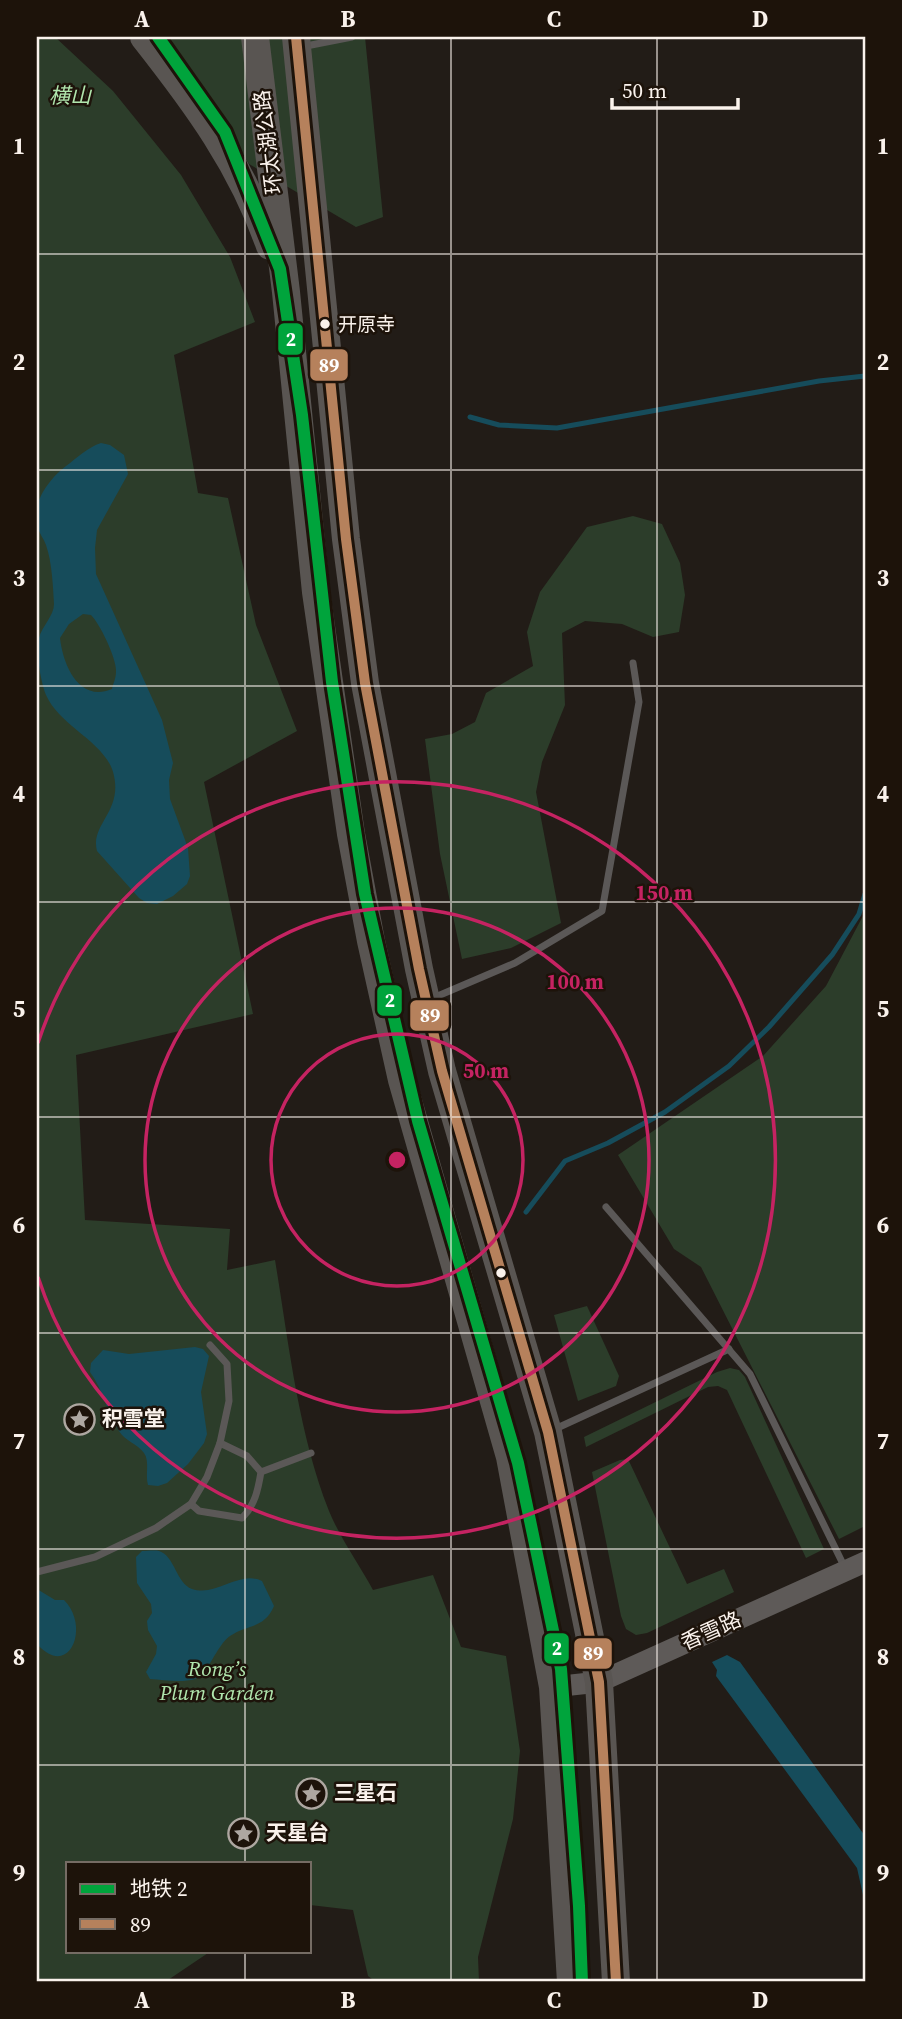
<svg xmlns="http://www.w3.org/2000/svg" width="902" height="2019" font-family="'Source Serif 4','Noto Sans SC',serif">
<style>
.green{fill:#2c3d2a}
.water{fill:#164c5b;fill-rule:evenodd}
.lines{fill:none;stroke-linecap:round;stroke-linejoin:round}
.stream{stroke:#164c5b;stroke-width:5}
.lane{stroke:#5b5857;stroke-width:7}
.secondary{stroke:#5e5a58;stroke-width:21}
.highway{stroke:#595552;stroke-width:28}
.bus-1-casing{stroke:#1d130a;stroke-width:16}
.bus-1{stroke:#b6815c;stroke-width:10}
.metro-1-casing{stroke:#1d130a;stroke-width:18}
.metro-1{stroke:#00a43c;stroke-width:12}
.grid{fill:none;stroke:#faf2ec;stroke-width:2;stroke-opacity:0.55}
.ring{fill:none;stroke:#c52362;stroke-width:3.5}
.bus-dot{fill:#faf2ec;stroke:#1d130a;stroke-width:2.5}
.labels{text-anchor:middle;stroke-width:5;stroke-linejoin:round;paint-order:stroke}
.bus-label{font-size:19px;fill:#faf2ec;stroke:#1d130a;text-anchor:start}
.park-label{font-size:21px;font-style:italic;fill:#b0e6ad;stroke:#1d130a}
.street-label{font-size:21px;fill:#faf2ec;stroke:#1d130a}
.poi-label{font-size:21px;font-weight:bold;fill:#faf2ec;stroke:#1d130a;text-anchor:start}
.centre{fill:#c52362;stroke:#1d130a;stroke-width:3.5}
.ring-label{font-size:21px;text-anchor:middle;font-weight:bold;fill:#c52362;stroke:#1d130a;stroke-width:5;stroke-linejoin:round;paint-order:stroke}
.line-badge{stroke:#1d130a;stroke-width:2.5}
.badge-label{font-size:19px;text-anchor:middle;font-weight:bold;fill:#fff}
.neatline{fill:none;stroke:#faf2ec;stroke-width:2.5}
.grid-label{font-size:23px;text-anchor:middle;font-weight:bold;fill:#faf2ec}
</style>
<rect width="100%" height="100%" fill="#221c17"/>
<!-- green -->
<g class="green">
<path d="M37,37H55L113,91L181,175L230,257L255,322L174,355L198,493L228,498L256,625L297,731L204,782L253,1014L76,1055L85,1220L230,1229L227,1270L275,1260C289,1344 298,1432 329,1511C340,1538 359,1564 373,1590L433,1575L461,1647L506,1656L520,1751L513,1819L478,1957L479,1982H376L368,1976L353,1910L310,1905V1863H68V1951H211L165,1982H37Z"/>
<path d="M164,37H365L383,217L356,227L249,164L211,100Z"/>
<path d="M633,516L662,524L680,563L685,595L679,632L653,637L622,624L585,621L562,633L565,705L542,762L536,792L561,923L511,948L462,959L440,854L425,739L452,734L475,722L486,693L533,666L527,632L540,592L587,527Z"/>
<path d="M865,912V1526L839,1539L701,1267L674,1249L618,1155L763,1056L826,986Z"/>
<path d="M587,1306L619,1376L616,1386L578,1401L554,1315Z"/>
<path d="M730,1368L739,1370L745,1377L824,1549L806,1558L727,1390L718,1386L708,1387L586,1447L584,1437L717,1372Z"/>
<path d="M628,1459L687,1584L724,1569L734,1592L647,1633L636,1635L626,1629L621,1616L592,1472L620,1460Z"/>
</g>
<!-- water -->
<g class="water">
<path d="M101,443L110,445L124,455L128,474L97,530L95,548L96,574L162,720L173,763L169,780L170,799L188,848L190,876L187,884L173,896L157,904L147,903L139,898L97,851C90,825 122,812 114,776C108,743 60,727 46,695C41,683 35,650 39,638C42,626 54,616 54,604C53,586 52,562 46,545C44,539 39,533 37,526C31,503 49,479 66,466C77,458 88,447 101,443ZM83,614L91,615C100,624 117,659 116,672C116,678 113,684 112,689C79,703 63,665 60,638L69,624Z"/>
<path d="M195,1347L203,1349L209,1356L201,1392L207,1434L204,1443L188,1464L167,1483L158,1486L148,1485C145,1475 150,1461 144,1453C138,1444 125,1441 119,1431C106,1412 104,1391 90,1372L91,1363L103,1350L129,1354Z"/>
<path d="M142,1551C147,1551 155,1550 159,1551C175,1556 176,1583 192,1589C217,1597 239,1570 262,1581L274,1606C264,1629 248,1624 230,1636C216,1646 208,1675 195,1679C182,1683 164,1680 150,1679L146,1672L156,1654L157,1646L148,1630L147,1621L152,1613L151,1604L137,1583L136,1557Z"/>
<path d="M37,1589L55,1600H64C91,1627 69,1680 37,1644Z"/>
<path d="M727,1655L740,1662L865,1836V1904L857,1868L716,1676L717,1670L712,1662Z"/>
</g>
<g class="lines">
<!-- stream -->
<g class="stream">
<path d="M470,417L499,425L557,428L819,381L865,376"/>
<path d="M526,1212L565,1161L608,1143L665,1112L729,1066L769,1027L832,955L859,914L865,894"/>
</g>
<!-- lane -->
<g class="lane">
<path d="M301,47L352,37"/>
<path d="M433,998L515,963L602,911L639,702L633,663"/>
<path d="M606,1207L750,1374L845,1568"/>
<path d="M555,1429L729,1349"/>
<path d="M220,1443L247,1456L261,1472"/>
<path d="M191,1504L199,1511L242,1518C255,1505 258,1490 261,1472L311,1453"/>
<path d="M37,1572L95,1557L156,1528L191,1504L207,1477L220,1443L229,1401L227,1364L210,1345"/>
</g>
<!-- secondary -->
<path class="secondary" d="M553,1687L599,1682L865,1562"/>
<!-- highway -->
<g class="highway">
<path d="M144,37C196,103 242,165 270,246"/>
<path d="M255,37L286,292L316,592L351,834L371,941L402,1080L510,1457L553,1687L571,1982"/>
<path d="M296,37L346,539L365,683L419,969L442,1071L548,1432L599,1682L616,1982"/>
</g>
<defs>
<path id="bus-1" d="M296,37L346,539L365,683L419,969L442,1071L548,1432L599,1682L616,1982"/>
</defs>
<!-- bus-1 casing -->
<use href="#bus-1" class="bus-1-casing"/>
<!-- bus-1 -->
<use href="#bus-1" class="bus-1"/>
<defs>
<path id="metro-1" d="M158,37L225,132L280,269L302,415L332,682L365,894L418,1121L518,1463L561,1669L579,1906L582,1982"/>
</defs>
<!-- metro-1 casing -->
<use href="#metro-1" class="metro-1-casing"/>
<!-- metro-1 -->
<use href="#metro-1" class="metro-1"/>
</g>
<!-- grid -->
<path class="grid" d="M245,37V1863M451,37V1982M657,37V1982M37,254H865M37,470H865M37,686H865M37,902H865M37,1117H865M37,1333H865M37,1549H865M37,1765H865M245,1951V1982"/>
<!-- distance rings -->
<g class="ring">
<circle cx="397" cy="1160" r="126"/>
<circle cx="397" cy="1160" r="252"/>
<path d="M38 1043A378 378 0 1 1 38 1277"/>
</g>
<!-- icons -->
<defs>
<symbol id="sight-ring" viewBox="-11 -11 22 22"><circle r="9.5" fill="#1d130a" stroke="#aea7a1" stroke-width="1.5"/><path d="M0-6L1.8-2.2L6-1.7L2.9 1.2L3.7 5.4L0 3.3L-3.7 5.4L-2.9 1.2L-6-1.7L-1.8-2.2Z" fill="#aea7a1"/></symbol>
</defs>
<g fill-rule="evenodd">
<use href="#sight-ring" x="62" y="1402" width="35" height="35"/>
<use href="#sight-ring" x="294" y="1776" width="35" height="35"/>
<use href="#sight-ring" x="226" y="1816" width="35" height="35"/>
</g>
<!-- markers -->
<g class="bus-dot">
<circle cx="325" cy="324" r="6"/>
<circle cx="501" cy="1273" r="6"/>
</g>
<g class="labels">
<!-- bus labels -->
<g class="bus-label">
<text x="338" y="331">开原寺</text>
</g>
<!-- park labels -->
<g class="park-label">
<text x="70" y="103">横山</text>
<text x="217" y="1676">Rong’s<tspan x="217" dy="24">Plum Garden</tspan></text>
</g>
<!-- street labels -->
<g class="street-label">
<text transform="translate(268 142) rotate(-97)" y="7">环太湖公路</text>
<text transform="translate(711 1631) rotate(-24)" y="7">香雪路</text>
</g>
<!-- poi labels -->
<g class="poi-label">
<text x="102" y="1426">积雪堂</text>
<text x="334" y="1800">三星石</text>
<text x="266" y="1840">天星台</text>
</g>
</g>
<circle cx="397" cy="1160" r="10" class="centre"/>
<g class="ring-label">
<text x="664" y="900">150 m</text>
<text x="575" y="989">100 m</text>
<text x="486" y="1078">50 m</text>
</g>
<g class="line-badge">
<rect x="277" y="322" width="27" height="34" rx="7" fill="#00a43c"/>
<rect x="309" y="348" width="40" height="34" rx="7" fill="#b6815c"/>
<rect x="376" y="984" width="27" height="33" rx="7" fill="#00a43c"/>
<rect x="409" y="999" width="41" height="33" rx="7" fill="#b6815c"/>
<rect x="543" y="1632" width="27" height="33" rx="7" fill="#00a43c"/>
<rect x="573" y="1637" width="40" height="33" rx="7" fill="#b6815c"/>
</g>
<g class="badge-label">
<text x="291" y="346">2</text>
<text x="329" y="372">89</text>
<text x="390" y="1007">2</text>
<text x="430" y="1022">89</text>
<text x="557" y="1655">2</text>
<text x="593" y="1660">89</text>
</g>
<!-- border -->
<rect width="902" height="2019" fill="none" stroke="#1d130a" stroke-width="77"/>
<!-- legend -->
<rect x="66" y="1862" width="245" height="91" fill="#1d130a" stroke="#756c64" stroke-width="2"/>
<rect x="80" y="1884" width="35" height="10" fill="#00a43c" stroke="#756c64" stroke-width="2"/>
<text x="130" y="1896" font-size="21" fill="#faf2ec">地铁 2</text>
<rect x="80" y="1919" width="35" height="10" fill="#b6815c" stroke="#756c64" stroke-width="2"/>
<text x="130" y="1932" font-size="21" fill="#faf2ec">89</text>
<!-- scale -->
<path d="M612 98v10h126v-10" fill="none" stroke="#faf2ec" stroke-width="3.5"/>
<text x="622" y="98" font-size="21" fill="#faf2ec" stroke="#1d130a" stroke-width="5" paint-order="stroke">50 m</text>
<rect x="38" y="38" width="826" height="1942" class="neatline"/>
<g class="grid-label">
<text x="142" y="27">A</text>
<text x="348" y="27">B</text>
<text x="554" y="27">C</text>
<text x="760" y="27">D</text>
<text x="19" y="154">1</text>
<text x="883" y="154">1</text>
<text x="19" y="370">2</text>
<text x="883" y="370">2</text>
<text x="19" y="586">3</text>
<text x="883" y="586">3</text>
<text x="19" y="802">4</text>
<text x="883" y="802">4</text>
<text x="19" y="1017">5</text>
<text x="883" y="1017">5</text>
<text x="19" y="1233">6</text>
<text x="883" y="1233">6</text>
<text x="19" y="1449">7</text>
<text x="883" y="1449">7</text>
<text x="19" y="1665">8</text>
<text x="883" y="1665">8</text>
<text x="19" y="1881">9</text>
<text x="883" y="1881">9</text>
<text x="142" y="2008">A</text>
<text x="348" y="2008">B</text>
<text x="554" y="2008">C</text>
<text x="760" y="2008">D</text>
</g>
</svg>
